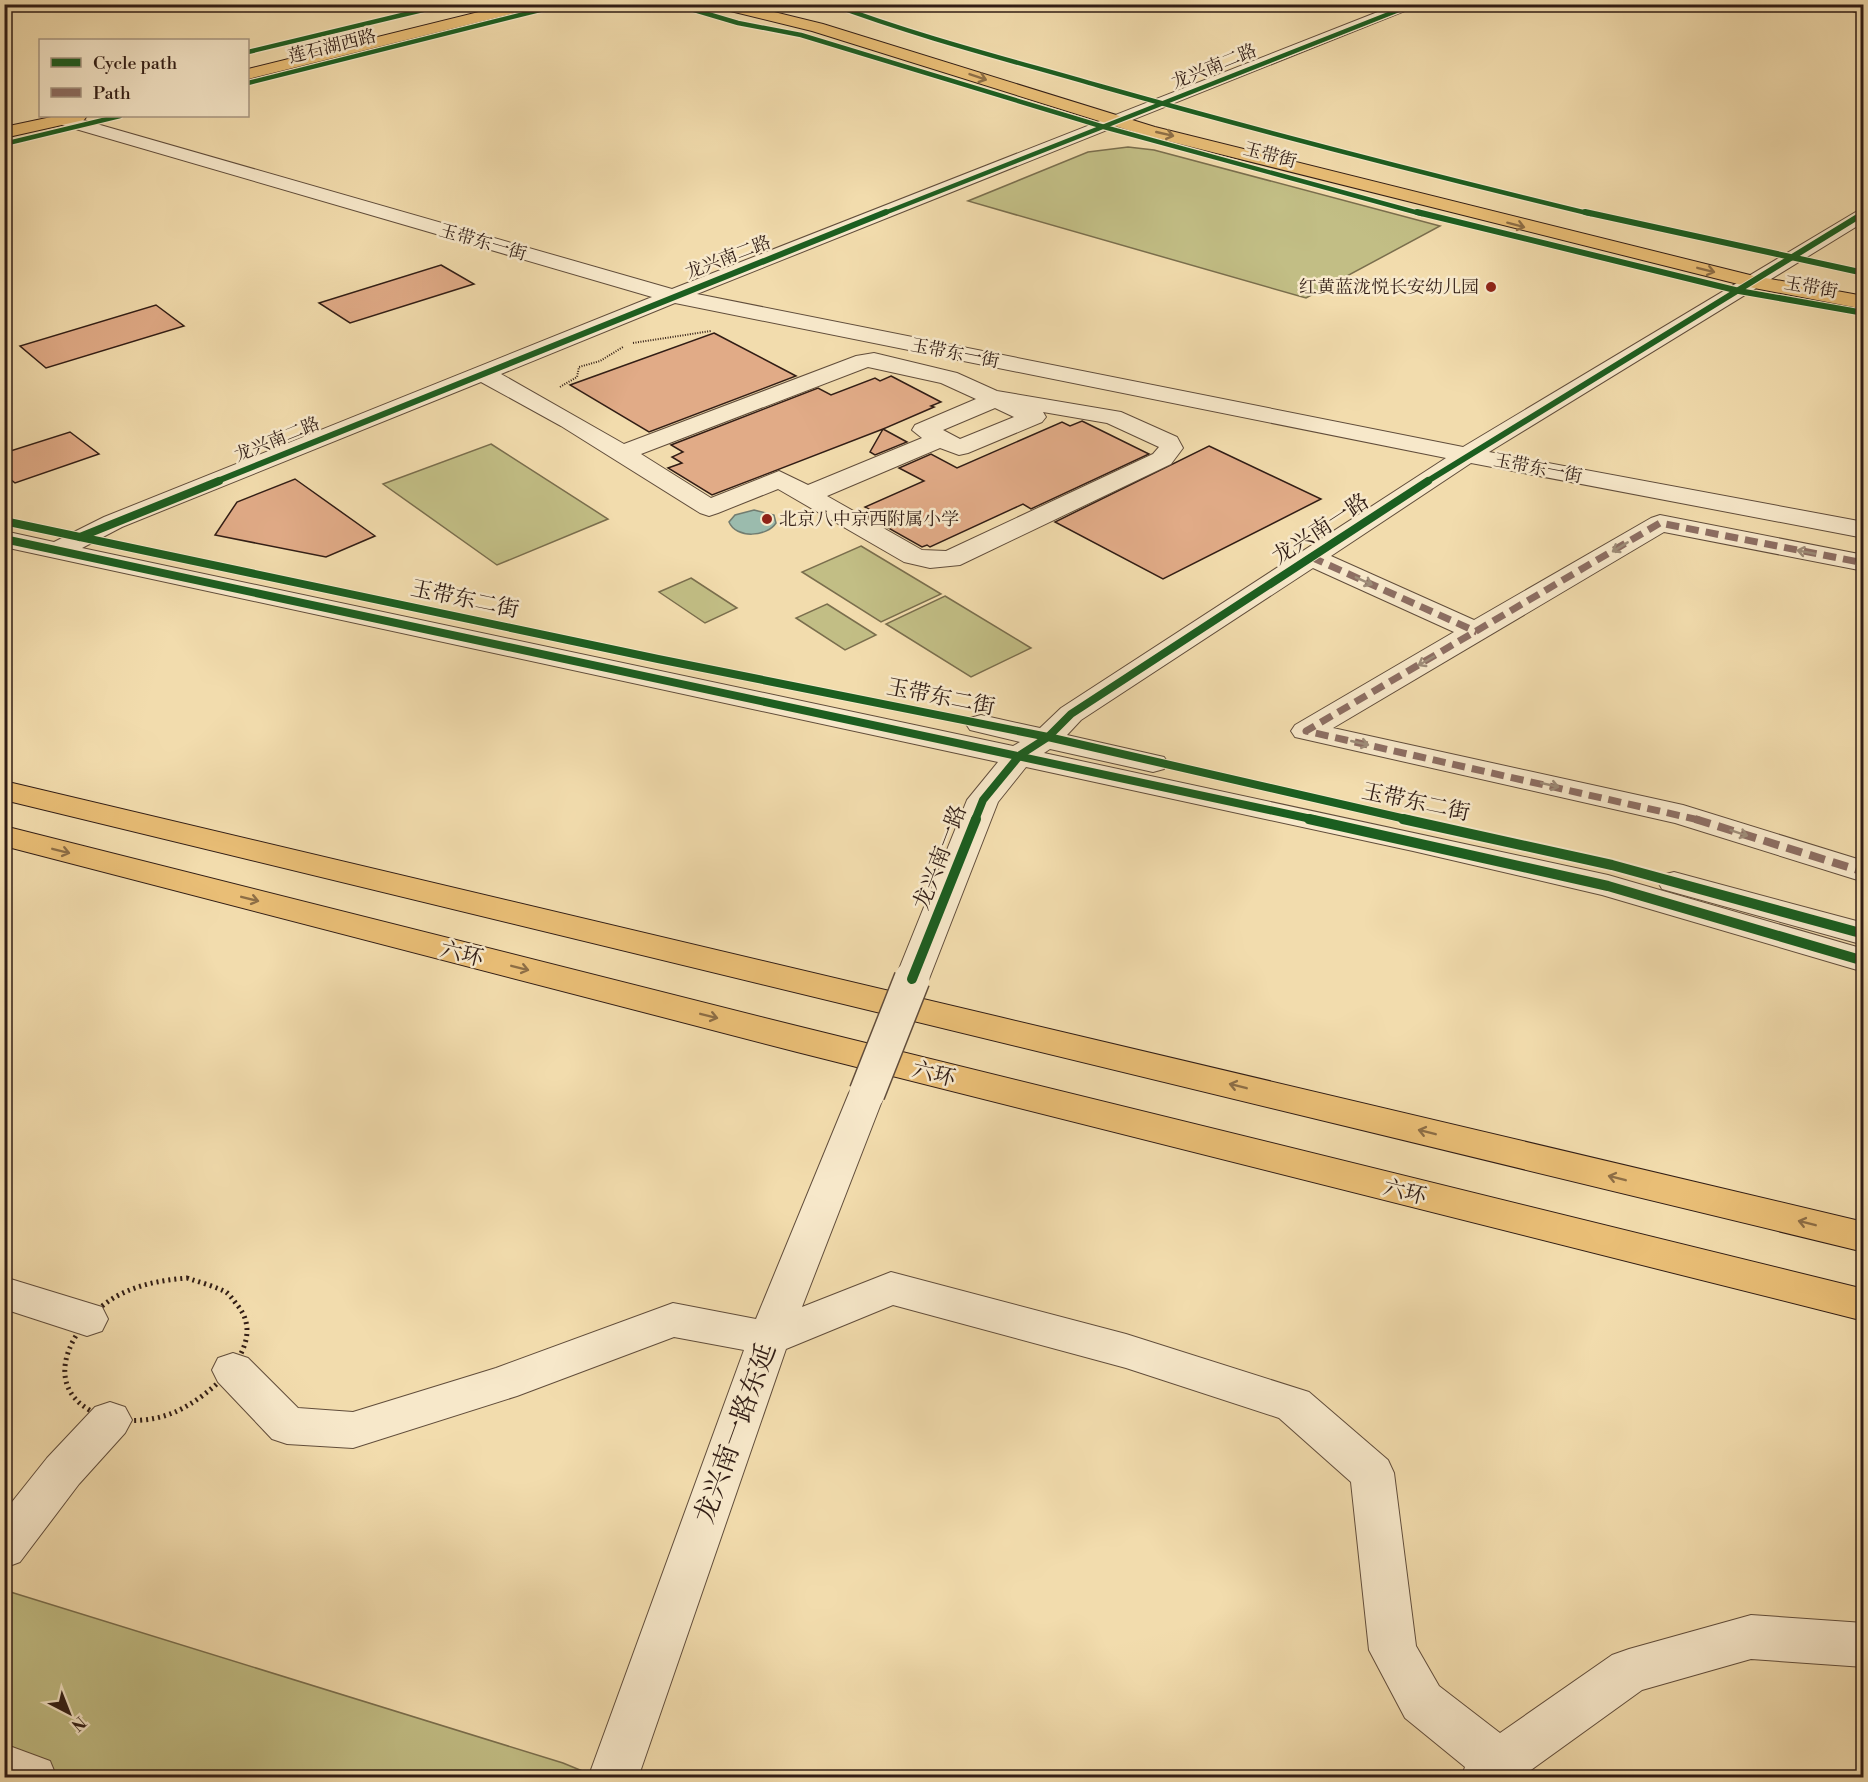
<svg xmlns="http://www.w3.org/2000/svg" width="1868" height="1782" font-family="'Libre Bodoni','Noto Serif SC',serif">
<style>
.green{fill:#c2be85;stroke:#7a6e4d;stroke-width:1.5}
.water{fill:#9bbbad;stroke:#717c70;stroke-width:1.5}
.building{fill:#e1ab87;stroke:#311d15;stroke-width:1.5}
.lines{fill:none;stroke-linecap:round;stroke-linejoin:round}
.minor-casing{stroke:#614d3b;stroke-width:2}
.major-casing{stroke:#311d15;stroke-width:2}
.highway-casing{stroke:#311d15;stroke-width:2}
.path-far1{stroke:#311d15;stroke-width:2;stroke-dasharray:1 1.5;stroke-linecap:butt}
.path{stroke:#311d15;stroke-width:5;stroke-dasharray:2 4;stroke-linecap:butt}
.minor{fill:#f7e8ca;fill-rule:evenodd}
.major{fill:#e9be76;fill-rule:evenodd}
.highway{fill:#e9be76;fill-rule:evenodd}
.minor-bridge-casing{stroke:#614d3b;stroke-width:38;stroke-linecap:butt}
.minor-bridge{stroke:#f7e8ca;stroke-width:35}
.quiet-far1{stroke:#8d6e63;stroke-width:7;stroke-dasharray:13 7;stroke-linecap:butt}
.quiet{stroke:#8d6e63;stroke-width:8;stroke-dasharray:16 8;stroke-linecap:butt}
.cycleway-far3-casing{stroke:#f7e8ca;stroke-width:7}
.cycleway-far2-casing{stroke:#f7e8ca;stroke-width:8}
.cycleway-far1-casing{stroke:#f7e8ca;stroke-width:10}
.cycleway-casing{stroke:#f7e8ca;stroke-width:14}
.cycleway-far3{stroke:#1b5e20;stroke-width:4.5}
.cycleway-far2{stroke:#1b5e20;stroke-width:6}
.cycleway-far1{stroke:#1b5e20;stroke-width:8}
.cycleway{stroke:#1b5e20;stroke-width:10}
.oneway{stroke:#8d6e46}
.oneway2{stroke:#9e8d79}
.poi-dot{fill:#8f2418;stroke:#f7e8ca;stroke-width:2}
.labels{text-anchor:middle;stroke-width:5;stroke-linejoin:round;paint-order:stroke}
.far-street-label{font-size:18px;fill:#311d15;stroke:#f7e8ca}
.far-poi-label{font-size:18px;fill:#311d15;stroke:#f7e8ca;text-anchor:end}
.street-label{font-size:22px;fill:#311d15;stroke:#f7e8ca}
.near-street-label{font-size:27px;fill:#311d15;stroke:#f7e8ca}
</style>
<rect width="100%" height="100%" fill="#f2dcad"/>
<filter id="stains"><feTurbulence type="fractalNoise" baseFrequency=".00333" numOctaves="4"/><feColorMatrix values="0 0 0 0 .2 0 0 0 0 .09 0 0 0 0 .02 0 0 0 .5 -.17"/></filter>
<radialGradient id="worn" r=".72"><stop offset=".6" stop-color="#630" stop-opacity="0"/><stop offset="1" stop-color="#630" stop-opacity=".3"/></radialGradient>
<!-- green -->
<g class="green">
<path d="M1128,147L1154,150L1440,226L1306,298L968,201L1088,152Z"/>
<path d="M491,444L608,519L497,565L383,484Z"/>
<path d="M861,546L941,594L881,622L802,572Z"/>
<path d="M691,578L737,608L705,623L659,592Z"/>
<path d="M945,596L1031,648L971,677L886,624Z"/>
<path d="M827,604L876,635L845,650L796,618Z"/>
<path d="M4,1590L563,1763L597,1777H5Z"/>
</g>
<!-- water -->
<path class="water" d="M754,510L774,515L776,523C767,537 736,539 729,522L735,515Z"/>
<!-- building -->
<g class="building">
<path d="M441,265L474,284L350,323L319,303Z"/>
<path d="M156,305L184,326L46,368L20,346Z"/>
<path d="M714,333L796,376L649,432L570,385Z"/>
<path d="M891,376L941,402L931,406L934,407L883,429L907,442L875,455L870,452L883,429L712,495L668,468L682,463L672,457L683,452L671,445L818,388L831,395L875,378L880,381Z"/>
<path d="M1082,421L1149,454L1031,509L1023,504L930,547L927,545L922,547L867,516L876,513L865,507L924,481L899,468L931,454L957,468L1062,422L1070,426Z"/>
<path d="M70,432L99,454L15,483L4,474V453Z"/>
<path d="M1209,446L1321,499L1163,579L1055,522Z"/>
<path d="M295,479L375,536L326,557L215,535L237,502Z"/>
</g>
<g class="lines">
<defs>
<g id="minor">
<path d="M1398,4H1422L697,294L1463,447L1864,207V222L1489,452L1864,522V538L1471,463L1331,556L1474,620L1651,518L1660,515L1864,555V571L1664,532L1333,728L1683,805L1864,861V882L1675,823L1295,737L1291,731L1295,725L1454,632L1313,568L1081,720L1067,735L1164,757L1168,763L1164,769L1153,772L1050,749L1044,753L1608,875L1864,949V972L1602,895L1413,851L1026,767L998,802L929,979L924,987L912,991L900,987L895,979L967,800L998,762L4,547V531L54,542L104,517L652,297L55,123L52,119L54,116H69L672,289ZM675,303L1446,458L1061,708L1040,728L981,715L970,718L966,724L970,730L1020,742L1013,746L82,548L122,527L481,382L561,426L700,513L709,516L718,513L778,489L904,562L930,568L960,565L1171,464L1183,448L1177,437L1121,412L997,391L957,373L874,353L856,356L624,444L501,374ZM868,367L941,383L976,399L915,425L912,430L922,438L808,485L779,471L711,498L641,454ZM995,408L1014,417L960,439L943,430ZM1043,412L1107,423L1159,447L1153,454L946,551L922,550L827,496L940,448L959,455L968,453L1042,422L1046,417Z"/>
<path d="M1835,4H1864V14L1837,7Z"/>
<path d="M1674,872L1864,923V945L1662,889L1658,882L1662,875Z"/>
<path d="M867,1080L880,1084L885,1093L802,1307L891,1272L1126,1334L1309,1392L1388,1460L1394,1473L1416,1646L1439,1686L1500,1733L1612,1655L1629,1649L1751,1615L1864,1623V1667L1751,1659L1642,1690L1520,1778H1461L1465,1767L1405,1718L1369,1650L1351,1482L1279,1418L1126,1368L893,1305L786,1349L638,1778H588L744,1350L674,1337L517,1396L353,1448L287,1444L272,1439L218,1382L212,1370L218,1358L233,1353L248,1358L298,1408L353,1412L496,1368L673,1303L756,1319L849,1093L854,1084Z"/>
<path d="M4,1277L102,1307L108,1319L102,1331L87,1336L4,1309Z"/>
<path d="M110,1402L125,1407L132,1420L125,1433L79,1484L20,1562L4,1568V1512L47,1458L95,1407Z"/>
<path d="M4,1744L50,1761L57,1778H4Z"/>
</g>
<g id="major">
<path d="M511,4H541L539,7L248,79V69Z"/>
<path d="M712,4H742L823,24L1155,127L1754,276L1864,296V309L1754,288L1144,135L812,31L714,7Z"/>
<path d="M56,116H87L84,120L4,138V127Z"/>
</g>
<g id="highway">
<path d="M4,781L1864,1222V1252L4,800Z"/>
<path d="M4,826L797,1026L1864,1289V1321L797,1052L4,846Z"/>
</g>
</defs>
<!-- minor casing -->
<use href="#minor" class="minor-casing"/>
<!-- major casing -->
<use href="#major" class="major-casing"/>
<!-- highway casing -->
<use href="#highway" class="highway-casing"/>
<!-- path-far1 -->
<g class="path-far1">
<path d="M633,343L711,331"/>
<path d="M560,387L577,377L579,367L600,361L623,347"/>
</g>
<!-- path -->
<path class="path" d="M187,1278C199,1282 214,1286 226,1292C230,1295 234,1301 238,1306C270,1346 209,1397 175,1412C150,1423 115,1424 91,1411C37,1381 77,1318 117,1296C139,1284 163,1280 187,1278Z"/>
<!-- minor -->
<use href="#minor" class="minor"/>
<!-- major -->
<use href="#major" class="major"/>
<!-- highway -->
<use href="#highway" class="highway"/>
<defs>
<path id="minor-bridge" d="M867,1093L912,979"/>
</defs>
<!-- minor-bridge casing -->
<use href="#minor-bridge" class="minor-bridge-casing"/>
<!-- minor-bridge -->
<use href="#minor-bridge" class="minor-bridge"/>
<!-- quiet-far1 -->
<g class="quiet-far1">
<path d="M1311,557L1477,632"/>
<path d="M1699,820L1306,731L1660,523L1864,563"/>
</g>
<!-- quiet -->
<path class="quiet" d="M1695,819L1864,872"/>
<defs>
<g id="cycleway-far3">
<path d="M674,4L738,23L801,35L1104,127L1422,214"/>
<path d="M831,4C919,37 1010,60 1100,86C1263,132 1426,174 1591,214"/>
<path d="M248,52L448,4"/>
<path d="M248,83L564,4"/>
<path d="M4,144L120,116"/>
<path d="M882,214L1414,4"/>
</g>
<g id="cycleway-far2">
<path d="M1417,212L1739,291L1864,313"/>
<path d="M1585,212L1864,273"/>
<path d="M215,482L886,212"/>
<path d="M1426,482L1864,213"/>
</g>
<g id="cycleway-far1">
<path d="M4,521L658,659L1048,737L1410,820"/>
<path d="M80,537L219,481"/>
<path d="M4,539L1316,820"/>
<path d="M975,820L983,800L1020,755L1048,737L1071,714L1428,481"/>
</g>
<g id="cycleway">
<path d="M1309,819L1608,886L1864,961"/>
<path d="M1403,819L1612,865L1864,934"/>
<path d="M912,979L976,819"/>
</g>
</defs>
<!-- cycleway-far3 casing -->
<use href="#cycleway-far3" class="cycleway-far3-casing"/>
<!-- cycleway-far2 casing -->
<use href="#cycleway-far2" class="cycleway-far2-casing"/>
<!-- cycleway-far1 casing -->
<use href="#cycleway-far1" class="cycleway-far1-casing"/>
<!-- cycleway casing -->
<use href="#cycleway" class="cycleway-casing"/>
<!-- cycleway-far3 -->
<use href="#cycleway-far3" class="cycleway-far3"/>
<!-- cycleway-far2 -->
<use href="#cycleway-far2" class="cycleway-far2"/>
<!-- cycleway-far1 -->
<use href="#cycleway-far1" class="cycleway-far1"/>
<!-- cycleway -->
<use href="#cycleway" class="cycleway"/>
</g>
<!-- one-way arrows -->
<defs><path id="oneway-shaft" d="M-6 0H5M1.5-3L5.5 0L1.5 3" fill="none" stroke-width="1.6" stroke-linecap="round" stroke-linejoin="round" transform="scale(1.5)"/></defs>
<g class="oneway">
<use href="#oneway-shaft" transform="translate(978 77) rotate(19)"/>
<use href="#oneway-shaft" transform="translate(1165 134) rotate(13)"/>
<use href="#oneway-shaft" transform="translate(1516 225) rotate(15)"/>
<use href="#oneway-shaft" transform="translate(1706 270) rotate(14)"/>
<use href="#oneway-shaft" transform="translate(61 851) rotate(14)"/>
<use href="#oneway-shaft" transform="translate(250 899) rotate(14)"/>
<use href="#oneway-shaft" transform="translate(520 968) rotate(14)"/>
<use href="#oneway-shaft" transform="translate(709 1016) rotate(14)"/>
<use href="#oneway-shaft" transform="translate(1238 1086) rotate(-166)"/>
<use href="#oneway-shaft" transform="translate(1427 1132) rotate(-166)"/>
<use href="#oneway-shaft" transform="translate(1617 1178) rotate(-166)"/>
<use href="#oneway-shaft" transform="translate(1807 1223) rotate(-166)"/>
</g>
<g class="oneway2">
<use href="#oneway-shaft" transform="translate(1620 547) rotate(149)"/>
<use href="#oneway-shaft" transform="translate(1806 552) rotate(-169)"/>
<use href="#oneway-shaft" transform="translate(1364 581) rotate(24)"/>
<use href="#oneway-shaft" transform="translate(1426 661) rotate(150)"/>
<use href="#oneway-shaft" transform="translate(1360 743) rotate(13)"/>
<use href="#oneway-shaft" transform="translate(1550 785) rotate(13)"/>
<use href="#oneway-shaft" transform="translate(1739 833) rotate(18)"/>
</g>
<!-- markers -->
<g class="poi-dot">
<circle cx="1491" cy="287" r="6"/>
<circle cx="767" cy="519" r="6"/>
</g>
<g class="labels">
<!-- far-street labels -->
<g class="far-street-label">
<text transform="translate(332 46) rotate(-14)" y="6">莲石湖西路</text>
<text transform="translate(1214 66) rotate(-22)" y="6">龙兴南二路</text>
<text transform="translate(1270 155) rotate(15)" y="6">玉带街</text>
<text transform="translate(483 242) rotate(16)" y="6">玉带东一街</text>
<text transform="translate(728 257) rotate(-21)" y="6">龙兴南二路</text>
<text transform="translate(1811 287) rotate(10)" y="6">玉带街</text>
<text transform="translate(955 353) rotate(11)" y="6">玉带东一街</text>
<text transform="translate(277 439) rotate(-22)" y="6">龙兴南二路</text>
<text transform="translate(1538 468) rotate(11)" y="6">玉带东一街</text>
</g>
<!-- far-poi labels -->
<g class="far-poi-label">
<text x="1479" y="293">红黄蓝泷悦长安幼儿园</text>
<text x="779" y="525" text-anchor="start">北京八中京西附属小学</text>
</g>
<!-- street labels -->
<g class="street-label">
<text transform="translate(1320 528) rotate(-33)" y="8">龙兴南一路</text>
<text transform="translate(465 598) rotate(12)" y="8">玉带东二街</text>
<text transform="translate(941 696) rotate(11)" y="8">玉带东二街</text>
<text transform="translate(1416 801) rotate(12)" y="8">玉带东二街</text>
<text transform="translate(939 857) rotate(-69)" y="8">龙兴南一路</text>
<text transform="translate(462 953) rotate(14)" y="8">六环</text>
<text transform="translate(934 1073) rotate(14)" y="8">六环</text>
<text transform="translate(1405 1191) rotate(14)" y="8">六环</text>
</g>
<!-- near-street labels -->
<g class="near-street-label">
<text transform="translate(735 1433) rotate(-70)" y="9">龙兴南一路东延</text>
</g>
</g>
<!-- margin -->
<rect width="1868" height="1782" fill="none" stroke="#f2dcad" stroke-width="24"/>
<rect x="6" y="6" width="1856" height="1770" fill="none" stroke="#311d15" stroke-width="3"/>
<rect x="12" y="12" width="1844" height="1758" fill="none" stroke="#311d15" stroke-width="1.5"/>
<!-- legend -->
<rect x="39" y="39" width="210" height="78" fill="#f7e8ca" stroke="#a89782" stroke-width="1.5"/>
<rect x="51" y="58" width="30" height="9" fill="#1b5e20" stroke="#a89782" stroke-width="1.5"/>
<text x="93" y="69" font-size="18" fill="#311d15">Cycle path</text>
<rect x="51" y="88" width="30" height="9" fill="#8d6e63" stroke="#a89782" stroke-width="1.5"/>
<text x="93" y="99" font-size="18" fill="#311d15">Path</text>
<!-- north arrow -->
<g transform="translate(69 1713) rotate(138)" stroke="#f7e8ca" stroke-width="4.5" paint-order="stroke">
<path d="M0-4.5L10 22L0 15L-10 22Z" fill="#311d15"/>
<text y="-9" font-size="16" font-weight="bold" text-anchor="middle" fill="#311d15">N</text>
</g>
<rect width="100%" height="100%" filter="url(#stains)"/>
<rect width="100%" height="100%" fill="url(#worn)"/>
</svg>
